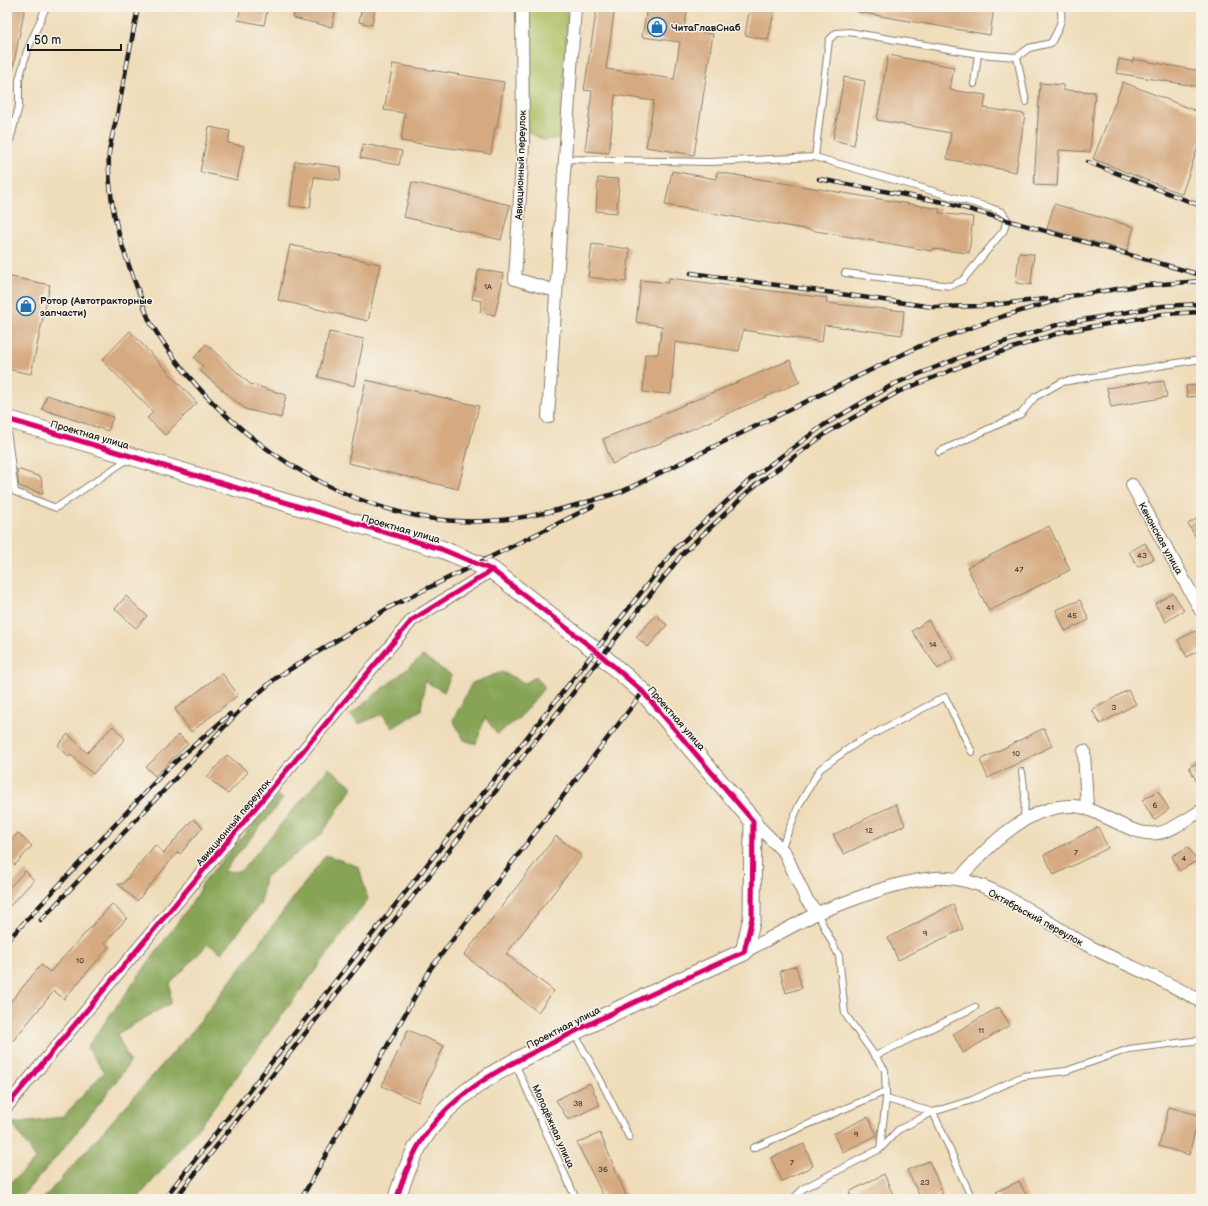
<svg xmlns="http://www.w3.org/2000/svg" width="1208" height="1206" font-family="'Balsamiq Sans',sans-serif">
<style>
.green{fill:#aabd61;stroke:#636c3e}
.forest{fill:#87a457;stroke:#52603a}
.building{fill:#d6aa81}
.lines{fill:none;stroke-linecap:round;stroke-linejoin:round}
.lane-casing{stroke:#867c6a;stroke-width:8}
.street-casing{stroke:#867c6a;stroke-width:14}
.secondary-casing{stroke:#867c6a;stroke-width:19}
.lane{stroke:#fff;stroke-width:6}
.street{stroke:#fff;stroke-width:12}
.secondary{stroke:#fff;stroke-width:17}
.rail-casing{stroke:#1c1c1c;stroke-width:4.5}
.rail{stroke:#f7f3e8;stroke-width:3;stroke-dasharray:9;stroke-linecap:butt}
.cycleway-casing{stroke:#f7f3e8;stroke-width:8}
.cycleway{stroke:#d6006c;stroke-width:5}
.labels{text-anchor:middle;stroke-width:3;stroke-linejoin:round;paint-order:stroke}
.number-label{font-size:8px;fill:#4a4035}
.poi-label{font-size:10px;font-weight:bold;fill:#1c1c1c;stroke:#f7f3e8;text-anchor:start}
.street-label{font-size:10px;fill:#1c1c1c;stroke:#f7f3e8}
</style>
<rect width="100%" height="100%" fill="#f7f3e8"/>
<filter id="ink" filterUnits="userSpaceOnUse"><feTurbulence type="fractalNoise" baseFrequency=".025" numOctaves="2"/><feDisplacementMap in="SourceGraphic" scale="8" xChannelSelector="R" yChannelSelector="G"/><feConvolveMatrix kernelMatrix="1 2 1 2 8 2 1 2 1" color-interpolation-filters="sRGB"/></filter>
<filter id="wash" filterUnits="userSpaceOnUse"><feTurbulence type="fractalNoise" baseFrequency=".012" numOctaves="4" result="noise"/><feDisplacementMap in="SourceGraphic" scale="16" xChannelSelector="R" yChannelSelector="G"/><feGaussianBlur stdDeviation="0.9" result="paint"/><feColorMatrix in="noise" values="0 0 0 0 0 0 0 0 0 0 0 0 0 0 0 0 0 1.4 0 .05"/><feComposite in="paint" operator="in"/></filter>
<g filter="url(#wash)">
<rect width="100%" height="100%" fill="#efdcb9"/>
<!-- green -->
<path class="green" d="M526,7H568L560,138L544,140L528,132Z"/>
<!-- forest -->
<g class="forest">
<path d="M423,656L451,675L444,692L425,681L421,710L393,728L382,714L359,724L350,715Z"/>
<path d="M502,672L525,683L536,677L545,687L518,719L497,734L485,717L476,744L464,740L453,720L472,683Z"/>
<path d="M329,768L353,787L321,835L265,877L261,903L222,953L208,944L170,984L171,1003L117,1034L130,1062C96,1110 59,1156 19,1199H7V1186L36,1159L12,1123L63,1117L104,1072L87,1047L198,894L203,882L279,795L283,799L223,872L241,871Z"/>
<path d="M326,855L359,867L368,899L204,1121L137,1199H43L194,1029Z"/>
</g>
<g id="blocks">
<!-- building -->
<g class="building">
<path d="M7,7H25L12,73L7,72Z"/>
<path d="M241,7H268L264,25L238,20Z"/>
<path d="M295,7H336L332,27L293,18Z"/>
<path d="M362,7H375L372,25L359,22Z"/>
<path d="M597,7H615L606,69L674,79L680,42L642,37L647,7H688L684,29L713,34L694,155L646,147L654,101L615,95L609,153L585,151L592,91L584,90Z"/>
<path d="M750,7H775L768,40L745,35Z"/>
<path d="M858,7H994L990,35L857,12Z"/>
<path d="M888,55L954,67L950,90L986,95L984,108L1025,114L1016,172L947,159L951,133L877,120Z"/>
<path d="M1119,59L1133,62V59L1201,71V87L1116,73Z"/>
<path d="M393,64L504,82L497,128H495L491,154L401,141L405,113L384,110Z"/>
<path d="M844,77L865,81L854,145L833,140Z"/>
<path d="M1123,82L1201,113V138L1182,194L1093,159Z"/>
<path d="M1040,83L1063,85V90L1095,92L1090,152L1059,150L1057,186L1034,185Z"/>
<path d="M209,127L230,131L228,143L244,146L237,180L200,172Z"/>
<path d="M363,144L402,151L399,165L360,158Z"/>
<path d="M295,161L341,167L340,180L314,177L310,208L290,206Z"/>
<path d="M672,171L716,179L717,172L940,209L939,213L973,217L969,253L933,249L932,251L665,205Z"/>
<path d="M598,178L619,179L617,213L596,211Z"/>
<path d="M412,182L510,205L501,240L404,217Z"/>
<path d="M1054,204L1134,227L1127,251L1047,229Z"/>
<path d="M592,244L630,249L626,282L588,277Z"/>
<path d="M290,245L380,264L368,321L278,300Z"/>
<path d="M1019,253L1034,254L1031,285L1016,283Z"/>
<path d="M479,269L504,274L495,315L480,312L482,301L472,299Z"/>
<path d="M7,276L50,285L31,374L7,369Z"/>
<path d="M669,278L827,298L826,303L904,311L902,335L824,325L822,342L743,330L739,351L675,342L671,394L643,392L645,354H658L662,326L636,322L641,280L668,283Z"/>
<path d="M130,331L197,403L165,435L147,418L153,412L102,360Z"/>
<path d="M329,332L364,339L354,386L318,377Z"/>
<path d="M206,344L250,384L286,395L281,418L245,409L199,370L203,366L194,358Z"/>
<path d="M790,360L800,382L612,464L603,439Z"/>
<path d="M366,380L479,406L458,489L348,463Z"/>
<path d="M1149,381L1150,383L1164,381L1167,397L1111,407L1107,388Z"/>
<path d="M1201,385V396L1187,397L1186,386Z"/>
<path d="M47,395L113,417L108,431L42,409Z"/>
<path d="M17,469L41,477L43,494L19,486Z"/>
<path d="M1201,516V546L1188,524Z"/>
<path d="M1049,526L1070,570L989,611L967,567Z"/>
<path d="M1145,543L1154,559L1138,567L1129,552Z"/>
<path d="M1173,593L1184,610L1166,622L1155,604Z"/>
<path d="M126,596L147,616L136,628L115,609Z"/>
<path d="M1080,600L1089,620L1065,631L1056,610Z"/>
<path d="M656,615L667,625L648,647L636,637Z"/>
<path d="M928,620L954,658L938,669L912,631Z"/>
<path d="M1195,631L1201,641V649L1187,657L1178,640Z"/>
<path d="M222,673L238,695L191,732L175,709Z"/>
<path d="M1128,690L1136,704L1100,724L1092,710Z"/>
<path d="M113,726L125,739L93,774L71,755L69,757L58,745L68,734L87,753Z"/>
<path d="M1044,728L1052,746L988,778L980,760Z"/>
<path d="M179,735L188,744L155,776L146,767Z"/>
<path d="M227,755L248,772L228,794L207,777Z"/>
<path d="M1201,761V790L1189,767Z"/>
<path d="M1158,791L1169,809L1154,820L1142,800Z"/>
<path d="M896,804L905,825L844,854L833,835Z"/>
<path d="M193,819L203,827L180,854L178,852L137,901L118,884H123L155,845L164,853Z"/>
<path d="M1098,827L1108,848L1054,875L1044,855Z"/>
<path d="M18,833L32,846L15,865L7,858V845Z"/>
<path d="M556,836L582,856L506,954L554,991L538,1012L464,955Z"/>
<path d="M1188,847L1197,861L1179,871L1172,856Z"/>
<path d="M25,871L34,880L7,909V890Z"/>
<path d="M112,904L127,918L105,943L109,947L64,999L54,991L7,1048V1006L41,965L50,972Z"/>
<path d="M953,904L963,929L898,960L888,938Z"/>
<path d="M796,966L802,988L786,993L780,971Z"/>
<path d="M999,1007L1010,1025L963,1053L953,1034Z"/>
<path d="M408,1030L444,1046L418,1102L382,1086Z"/>
<path d="M590,1083L600,1105L568,1120L556,1100Z"/>
<path d="M1169,1107L1199,1115L1189,1155L1159,1146Z"/>
<path d="M868,1117L877,1135L843,1152L833,1134Z"/>
<path d="M600,1133L626,1195L616,1199H605L577,1143Z"/>
<path d="M804,1144L813,1166L782,1181L771,1158Z"/>
<path d="M929,1161L943,1193L931,1199H921L907,1170Z"/>
<path d="M884,1174L893,1195L886,1199H853L849,1192Z"/>
<path d="M1019,1181L1028,1199H1000L996,1192Z"/>
</g>
</g>
</g>
<g filter="url(#ink)">
<use href="#blocks" fill-opacity="0" stroke="#867c6a" stroke-width="1"/>
<g class="lines">
<defs>
<g id="lane">
<path d="M974,84L978,54L1017,57"/>
<path d="M1026,102L1017,57L1029,48L1051,43C1056,33 1066,18 1059,7"/>
<path d="M7,152L19,106V80L27,51L46,7"/>
<path d="M815,157L829,40L836,33L849,32L978,54"/>
<path d="M565,159L710,162L815,157L991,208L1002,212L1007,219L1004,230L963,280L951,286L845,273"/>
<path d="M7,430L15,492L56,508L128,459"/>
<path d="M939,452L1021,414L1035,397L1062,382L1201,359"/>
<path d="M1022,772L1025,795L1024,819"/>
<path d="M781,849L799,805L820,769L858,742L945,697L972,752"/>
<path d="M817,913L839,956L845,1014L885,1070L886,1099L933,1112L972,1199"/>
<path d="M574,1033L602,1083L629,1137"/>
<path d="M875,1056L975,1007"/>
<path d="M515,1063L576,1199"/>
<path d="M753,1148L886,1091"/>
<path d="M880,1149L898,1130L933,1112L972,1100L1023,1076L1066,1071L1129,1049L1201,1040"/>
<path d="M793,1199L804,1188L880,1149L886,1099"/>
</g>
<g id="street">
<path d="M522,7L523,144L515,279L556,291"/>
<path d="M548,417L575,7"/>
<path d="M1132,485L1201,611"/>
<path d="M1084,751L1087,808"/>
<path d="M959,879C987,847 1027,805 1073,806C1082,806 1091,810 1099,814C1117,822 1138,836 1158,833C1170,832 1190,817 1201,811"/>
<path d="M817,913C856,899 895,881 936,878C989,875 1042,921 1087,945C1124,965 1165,979 1201,1002"/>
<path d="M744,952L817,913L806,899L785,853L753,821"/>
<path d="M7,1106L412,620L492,570"/>
</g>
<path id="secondary" d="M7,419L441,549L492,570L595,650L643,692L753,821L752,918L744,952C686,978 628,1004 572,1033C506,1066 434,1096 407,1170C403,1180 399,1189 397,1199"/>
</defs>
<!-- lane casing -->
<use href="#lane" class="lane-casing"/>
<!-- street casing -->
<use href="#street" class="street-casing"/>
<!-- secondary casing -->
<use href="#secondary" class="secondary-casing"/>
<!-- lane -->
<use href="#lane" class="lane"/>
<!-- street -->
<use href="#street" class="street"/>
<!-- secondary -->
<use href="#secondary" class="secondary"/>
<defs>
<g id="rail">
<path d="M138,7C132,40 125,73 119,106C116,122 111,138 109,153C108,168 110,187 112,202C117,235 129,267 141,298C145,308 147,318 153,327C213,424 319,502 434,519C500,528 561,511 623,491L920,346L1004,316L1068,297"/>
<path d="M1088,162L1201,206"/>
<path d="M819,179L943,202L1201,275"/>
<path d="M691,273L933,307L982,306L1046,299"/>
<path d="M1064,297L1137,286L1201,281"/>
<path d="M41,920L246,704L276,678L390,607L593,506"/>
<path d="M7,941L166,770L230,714"/>
<path d="M164,1199L676,548L752,478L824,425L894,384L976,351L1060,324L1162,306L1201,304"/>
<path d="M175,1199L683,553L757,484L828,432L898,392L979,359L1062,332L1163,314L1201,312"/>
<path d="M301,1199L431,968L643,692"/>
</g>
</defs>
<!-- rail casing -->
<use href="#rail" class="rail-casing"/>
<!-- rail -->
<use href="#rail" class="rail"/>
<defs>
<g id="cycleway">
<path d="M7,419L441,549L492,570L595,650L643,692L753,821L752,918L744,952C686,978 628,1004 572,1033C506,1066 434,1096 407,1170C403,1180 399,1189 397,1199"/>
<path d="M7,1106L412,620L492,570"/>
</g>
</defs>
<!-- cycleway casing -->
<use href="#cycleway" class="cycleway-casing"/>
<!-- cycleway -->
<use href="#cycleway" class="cycleway"/>
</g>
</g>
<!-- icons -->
<defs>
<symbol id="shop-ring" viewBox="-11 -11 22 22"><circle r="9.5" fill="#f7f3e8" stroke="#1f6fb2" stroke-width="1.5"/><path d="M-5-2.5h2.3a2.7 3.5 0 0 1 5.4 0H5L5.5 6h-11ZM-1.5-2.5h3a1.5 2.3 0 0 0-3 0Z" fill="#1f6fb2"/></symbol>
</defs>
<g fill-rule="evenodd">
<use href="#shop-ring" x="646" y="16" width="22" height="22"/>
<use href="#shop-ring" x="15" y="295" width="22" height="22"/>
</g>
<g class="labels">
<!-- number labels -->
<g class="number-label">
<text x="488" y="289">1А</text>
<text x="1142" y="558">43</text>
<text x="1019" y="572">47</text>
<text x="1170" y="610">41</text>
<text x="1072" y="618">45</text>
<text x="933" y="647">14</text>
<text x="1114" y="710">3</text>
<text x="1016" y="756">10</text>
<text x="1155" y="808">6</text>
<text x="869" y="833">12</text>
<text x="1076" y="855">7</text>
<text x="1184" y="861">4</text>
<text x="925" y="936">9</text>
<text x="80" y="963">10</text>
<text x="981" y="1033">11</text>
<text x="578" y="1106">38</text>
<text x="856" y="1137">9</text>
<text x="792" y="1165">7</text>
<text x="603" y="1172">36</text>
<text x="925" y="1185">23</text>
</g>
<!-- poi labels -->
<g class="poi-label">
<text x="671" y="31">ЧитаГлавСнаб</text>
<text x="40" y="304">Ротор (Автотракторные<tspan x="40" dy="12">запчасти)</tspan></text>
</g>
<!-- street labels -->
<g class="street-label">
<text transform="translate(520 165) rotate(-88)" y="4">Авиационный переулок</text>
<text transform="translate(90 434) rotate(16)" y="4">Проектная улица</text>
<text transform="translate(401 528) rotate(16)" y="4">Проектная улица</text>
<text transform="translate(1161 538) rotate(61)" y="4">Кенонская улица</text>
<text transform="translate(677 718) rotate(49)" y="4">Проектная улица</text>
<text transform="translate(233 822) rotate(-50)" y="4">Авиационный переулок</text>
<text transform="translate(1036 917) rotate(29)" y="4">Октябрьский переулок</text>
<text transform="translate(563 1027) rotate(-27)" y="4">Проектная улица</text>
<text transform="translate(554 1126) rotate(66)" y="4">Молодёжная улица</text>
</g>
</g>
<!-- margin -->
<rect width="1208" height="1206" fill="none" stroke="#f7f3e8" stroke-width="24"/>
<!-- scale -->
<path d="M28 44v6h93v-6" fill="none" stroke="#1c1c1c" stroke-width="2"/>
<text x="34" y="44" font-size="12" fill="#1c1c1c" stroke="#f7f3e8" stroke-width="3" paint-order="stroke">50 m</text>
</svg>
